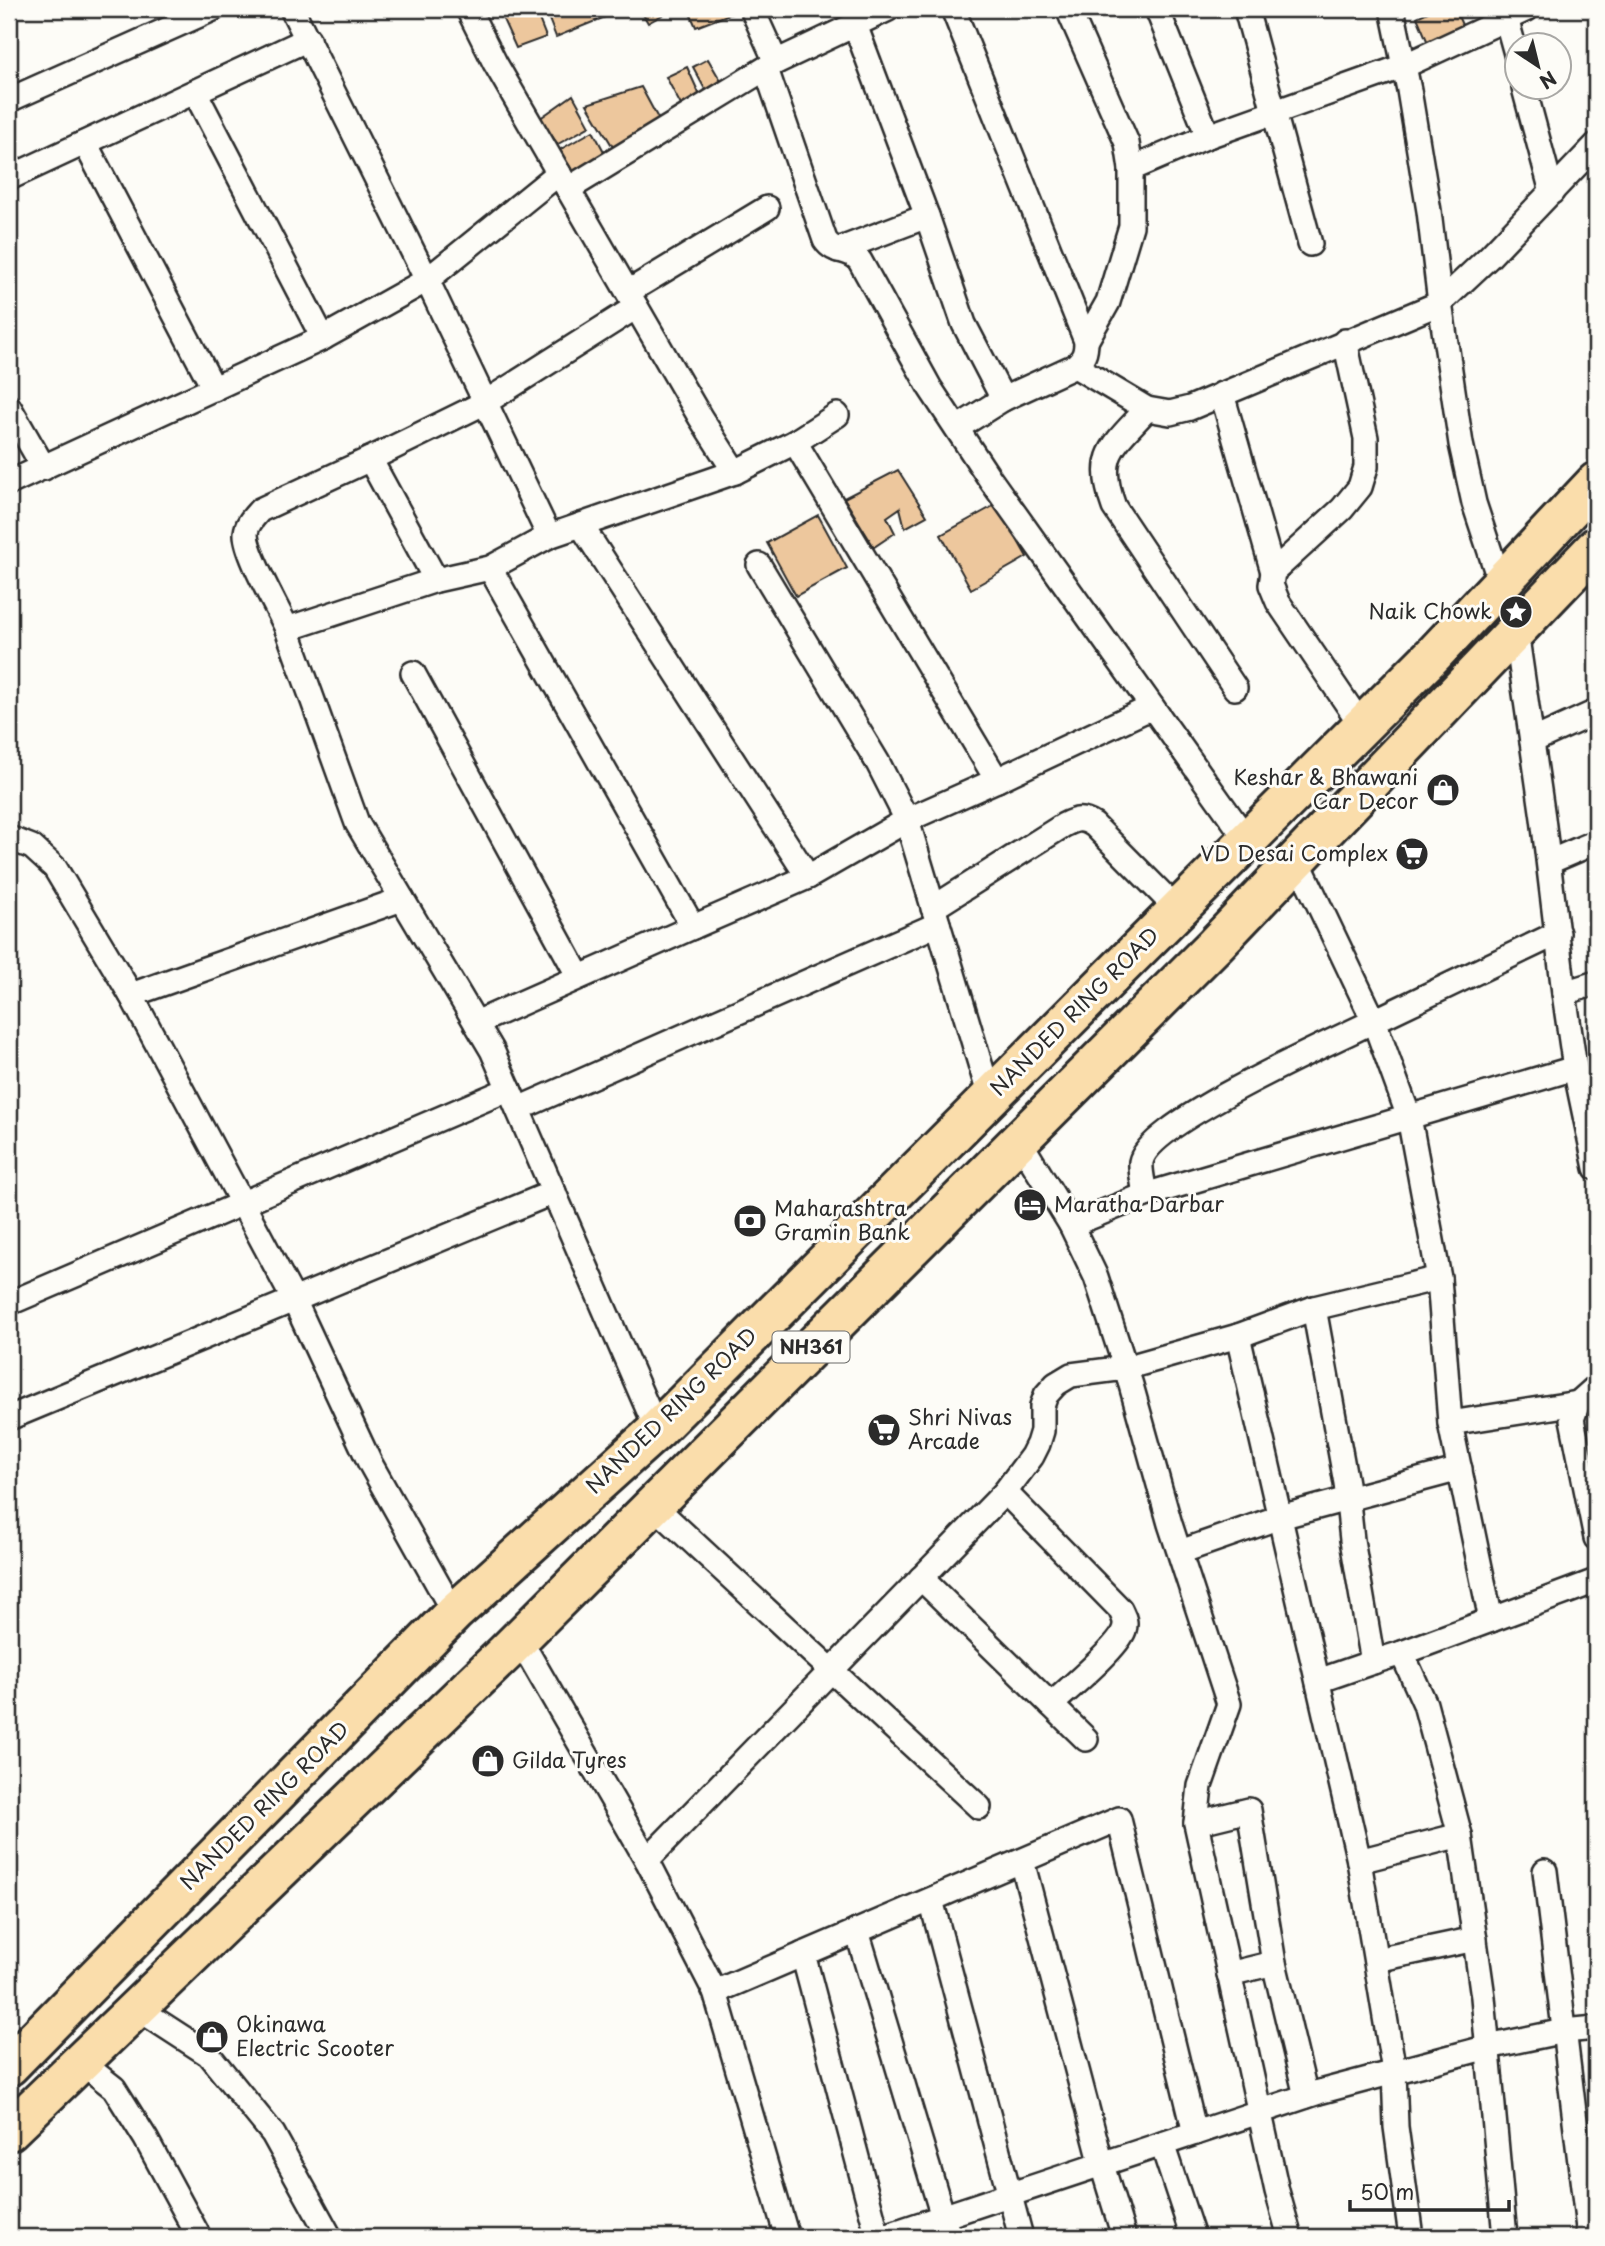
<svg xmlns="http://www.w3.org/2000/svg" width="1605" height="2246" font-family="'Playpen Sans',sans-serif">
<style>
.building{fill:#edc79d;stroke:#2b2b2b;stroke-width:2}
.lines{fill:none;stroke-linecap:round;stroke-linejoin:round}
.minor-casing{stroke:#2b2b2b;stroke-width:28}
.trunk-casing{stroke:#2b2b2b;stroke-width:44}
.minor{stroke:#fdfcf7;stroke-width:23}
.trunk{stroke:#faddab;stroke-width:38}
.labels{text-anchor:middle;stroke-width:6;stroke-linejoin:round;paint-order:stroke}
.shield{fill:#fdfcf7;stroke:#6a6a68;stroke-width:2}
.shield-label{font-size:19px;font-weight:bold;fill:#2b2b2b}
.poi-label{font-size:21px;fill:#2b2b2b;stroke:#fdfcf7;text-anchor:start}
.street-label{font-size:21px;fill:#2b2b2b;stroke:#fdfcf7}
</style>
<rect width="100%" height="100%" fill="#fdfcf7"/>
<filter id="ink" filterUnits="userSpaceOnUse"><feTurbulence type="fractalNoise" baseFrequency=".0143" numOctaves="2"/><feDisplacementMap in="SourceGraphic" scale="14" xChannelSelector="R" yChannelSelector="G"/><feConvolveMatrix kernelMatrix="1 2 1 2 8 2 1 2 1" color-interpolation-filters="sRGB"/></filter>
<g filter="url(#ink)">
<!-- building -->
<g class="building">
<path d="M516,9H535L546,37L516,48L501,15Z"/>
<path d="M545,9H625L556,37Z"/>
<path d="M640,9H673L648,23Z"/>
<path d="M688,9H739L740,10L696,27Z"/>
<path d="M1434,9H1455L1466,34L1431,50L1417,17Z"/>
<path d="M708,59L722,83L707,93L693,67Z"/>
<path d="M687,67L702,100L683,109L666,77Z"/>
<path d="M641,87L661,124L616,152L587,104Z"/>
<path d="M573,95L590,126L558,144L539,119Z"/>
<path d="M593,131L608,159L574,180L554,153Z"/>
<path d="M898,470L927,516L905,528L900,508L887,517L895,533L874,547L844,498Z"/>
<path d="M997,504L1027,557L971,589L941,535Z"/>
<path d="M818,515L847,568L796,596L767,543Z"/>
</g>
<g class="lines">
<defs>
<g id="minor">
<path d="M292,9L427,280L549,536"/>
<path d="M468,9L495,63L700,417L735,472L795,442L837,415"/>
<path d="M752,9L776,62L888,9"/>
<path d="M953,9L1086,341C1086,353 1084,358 1075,366L1003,399L957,428"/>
<path d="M1068,9L1127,143L1131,169V226L1108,302L1086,341"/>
<path d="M1157,9L1208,136"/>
<path d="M1246,9L1310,244"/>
<path d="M1392,9L1409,90L1429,211L1440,303L1461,444L1474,503L1516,631L1543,818L1564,993L1575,1068L1596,1168"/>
<path d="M1506,18L1518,61"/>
<path d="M855,25L927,216L964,324L1003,399"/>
<path d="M766,69L825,240C835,255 849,247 860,261L930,388L990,479L1247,840"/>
<path d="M1524,88L1552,192"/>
<path d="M195,92L323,338"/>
<path d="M9,100L213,9"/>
<path d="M85,143L214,389"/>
<path d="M1131,169L1208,136L1404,66L1527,9"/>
<path d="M9,178L308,39"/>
<path d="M568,189L776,62"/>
<path d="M838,250L927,216"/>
<path d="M628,292L767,208"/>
<path d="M636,307L486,402L370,459L260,510C254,517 247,523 246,533C245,553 278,608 287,629L436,580L490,568L549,536L735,472"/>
<path d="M1345,341L1366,438V467L1360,487L1342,509L1273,572L1271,585L1278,602L1362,726"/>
<path d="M1075,366L1147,409L1170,413L1190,408L1440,303L1489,257L1596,145"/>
<path d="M1222,394L1273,572"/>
<path d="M9,407L44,468"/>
<path d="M1147,409C1113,446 1095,455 1114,507L1235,688"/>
<path d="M795,442L997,780L907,820L990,1097"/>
<path d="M370,459L436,580"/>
<path d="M9,483L323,338L427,280L559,173"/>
<path d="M581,525L808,877"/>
<path d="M490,568L693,927L808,877L907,820L878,763L759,565"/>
<path d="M287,629L357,823L492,1050L657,1430"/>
<path d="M413,673L579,977"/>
<path d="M1532,741L1596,712"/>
<path d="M997,780L1152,707"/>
<path d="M9,838L32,847L55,868L131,995L294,1300L370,1463L454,1613"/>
<path d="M1549,862L1596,842"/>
<path d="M933,908L1064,825C1076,819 1082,817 1094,825L1178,910"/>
<path d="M1558,933L1374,1021L1409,1117L1439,1278L1450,1423L1578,1403"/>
<path d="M1564,993L1596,983"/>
<path d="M131,995L402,899"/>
<path d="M476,1023L693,927"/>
<path d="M518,1109L938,924"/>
<path d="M1019,1140L1071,1225L1096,1277L1131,1385L1170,1524L1229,1704L1200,1786L1196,1823L1249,1810L1274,1963L1306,2096"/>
<path d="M1145,1195C1144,1185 1140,1172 1141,1162C1148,1123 1333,1041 1374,1021L1297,859"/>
<path d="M1071,1225L1145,1195L1575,1068"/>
<path d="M17,1300L509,1089"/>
<path d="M1314,1308L1346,1483L1352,1540L1373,1662L1402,1653L1425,1704L1460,1835L1483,1997L1505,2237"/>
<path d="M1238,1336L1359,1861L1460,1835"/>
<path d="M1596,1387L1578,1403L1572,1419L1596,1538"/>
<path d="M9,1418L554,1192"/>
<path d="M1450,1423L1491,1620"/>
<path d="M1005,1492L1120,1609C1123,1616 1127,1621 1124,1630C1118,1648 1067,1690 1051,1705"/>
<path d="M653,1505L979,1807"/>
<path d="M1180,1552L1280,1517L1460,1469"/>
<path d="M921,1578L1086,1739"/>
<path d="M519,1638L647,1860L715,1992L1119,1819L1195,2133"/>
<path d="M1402,1653L1596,1581"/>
<path d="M1318,1681L1373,1662"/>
<path d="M1196,1823L1277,2191L1290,2237"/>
<path d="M647,1860L1005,1492L1032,1456L1038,1444L1042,1431V1406L1046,1395L1056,1384L1071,1375L1125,1368L1238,1336L1314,1308L1439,1278"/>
<path d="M1022,1861L1102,2165L1124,2237"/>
<path d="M1359,1861L1394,2071L1396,2127L1411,2237"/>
<path d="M1545,1871L1589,2237"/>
<path d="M931,1900L1021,2237"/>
<path d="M857,1931L949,2237"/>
<path d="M803,1954L878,2237"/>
<path d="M1376,1960L1475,1939"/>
<path d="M1229,1974L1274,1963"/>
<path d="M715,1992L787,2237"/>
<path d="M137,2008L208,2054L273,2134L330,2237"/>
<path d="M81,2062L114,2088L146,2139L199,2237"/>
<path d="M1162,2144L1193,2237"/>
<path d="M882,2237L1319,2092L1488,2047L1564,2031L1596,2028"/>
</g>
<g id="trunk">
<path d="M9,2066L454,1613L657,1430L1435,653L1596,482"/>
<path d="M9,2131L505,1653L1215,945L1596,547"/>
</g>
</defs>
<!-- minor casing -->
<use href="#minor" class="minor-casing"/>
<!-- trunk casing -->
<use href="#trunk" class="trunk-casing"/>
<!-- minor -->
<use href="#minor" class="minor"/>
<!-- trunk -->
<use href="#trunk" class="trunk"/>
</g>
</g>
<!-- icons -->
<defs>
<symbol id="sight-disc" viewBox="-11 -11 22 22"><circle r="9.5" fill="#2b2b2b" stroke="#fdfcf7"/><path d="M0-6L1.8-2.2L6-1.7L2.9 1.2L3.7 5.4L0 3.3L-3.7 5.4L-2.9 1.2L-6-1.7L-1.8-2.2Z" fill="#fff"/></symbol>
<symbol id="shop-disc" viewBox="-11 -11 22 22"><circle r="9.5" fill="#2b2b2b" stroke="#fdfcf7"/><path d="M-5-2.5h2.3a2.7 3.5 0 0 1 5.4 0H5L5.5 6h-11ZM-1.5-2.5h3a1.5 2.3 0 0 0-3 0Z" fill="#fff"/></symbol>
<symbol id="supermarket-disc" viewBox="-11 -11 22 22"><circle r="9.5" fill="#2b2b2b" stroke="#fdfcf7"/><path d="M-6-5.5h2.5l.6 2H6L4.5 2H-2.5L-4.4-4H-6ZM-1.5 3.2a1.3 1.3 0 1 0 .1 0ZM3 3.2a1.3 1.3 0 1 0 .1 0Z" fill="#fff"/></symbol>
<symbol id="hotel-disc" viewBox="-11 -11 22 22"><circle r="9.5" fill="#2b2b2b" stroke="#fdfcf7"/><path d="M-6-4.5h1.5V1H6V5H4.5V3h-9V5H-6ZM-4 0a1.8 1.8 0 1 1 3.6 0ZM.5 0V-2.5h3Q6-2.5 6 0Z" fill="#fff"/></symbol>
<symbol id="bank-disc" viewBox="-11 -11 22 22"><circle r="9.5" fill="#2b2b2b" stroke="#fdfcf7"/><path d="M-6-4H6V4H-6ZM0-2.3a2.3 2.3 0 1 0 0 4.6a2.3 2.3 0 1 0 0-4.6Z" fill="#fff"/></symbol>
</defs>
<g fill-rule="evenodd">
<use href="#sight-disc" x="1497" y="593" width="38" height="38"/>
<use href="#shop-disc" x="1424" y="771" width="38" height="38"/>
<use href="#supermarket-disc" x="1393" y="835" width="38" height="38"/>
<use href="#hotel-disc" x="1011" y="1186" width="38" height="38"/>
<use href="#bank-disc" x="731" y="1202" width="38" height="38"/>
<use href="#supermarket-disc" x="865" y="1411" width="38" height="38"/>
<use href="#shop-disc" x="469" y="1742" width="38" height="38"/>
<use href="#shop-disc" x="193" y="2018" width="38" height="38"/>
</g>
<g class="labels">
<!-- shield labels -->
<rect class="shield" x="772.5" y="1331.5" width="77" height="31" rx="5"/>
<g class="shield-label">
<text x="811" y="1354">NH361</text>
</g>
<!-- poi labels -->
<g class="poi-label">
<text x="1492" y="619" text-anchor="end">Naik Chowk</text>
<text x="1418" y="785" text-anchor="end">Keshar &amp; Bhawani<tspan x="1418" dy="24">Car Decor</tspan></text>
<text x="1388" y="861" text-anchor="end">VD Desai Complex</text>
<text x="1054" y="1212">Maratha Darbar</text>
<text x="774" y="1216">Maharashtra<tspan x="774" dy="24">Gramin Bank</tspan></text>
<text x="908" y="1425">Shri Nivas<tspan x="908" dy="24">Arcade</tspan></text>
<text x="512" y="1768">Gilda Tyres</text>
<text x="236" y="2032">Okinawa<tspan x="236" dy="24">Electric Scooter</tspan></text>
</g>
<!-- street labels -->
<g class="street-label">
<text transform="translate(1075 1012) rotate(-45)" y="7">NANDED RING ROAD</text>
<text transform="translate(672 1411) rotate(-44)" y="7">NANDED RING ROAD</text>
<text transform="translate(265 1806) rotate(-45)" y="7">NANDED RING ROAD</text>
</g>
</g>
<!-- margin -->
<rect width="1605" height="2246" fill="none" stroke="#fdfcf7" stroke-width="35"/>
<rect x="18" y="18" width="1570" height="2211" fill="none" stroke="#2b2b2b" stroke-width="2.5" filter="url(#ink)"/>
<!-- north arrow -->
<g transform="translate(1538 66) rotate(145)"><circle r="33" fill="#fdfcf7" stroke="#a9a8a5" stroke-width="2"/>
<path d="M0-5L12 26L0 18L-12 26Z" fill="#2b2b2b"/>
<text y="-10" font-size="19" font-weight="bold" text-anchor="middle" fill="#2b2b2b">N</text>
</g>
<!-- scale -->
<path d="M1350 2200v10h159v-10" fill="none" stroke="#2b2b2b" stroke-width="3.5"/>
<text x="1360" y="2200" font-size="21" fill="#2b2b2b" stroke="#fdfcf7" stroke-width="5" paint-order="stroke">50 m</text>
</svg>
